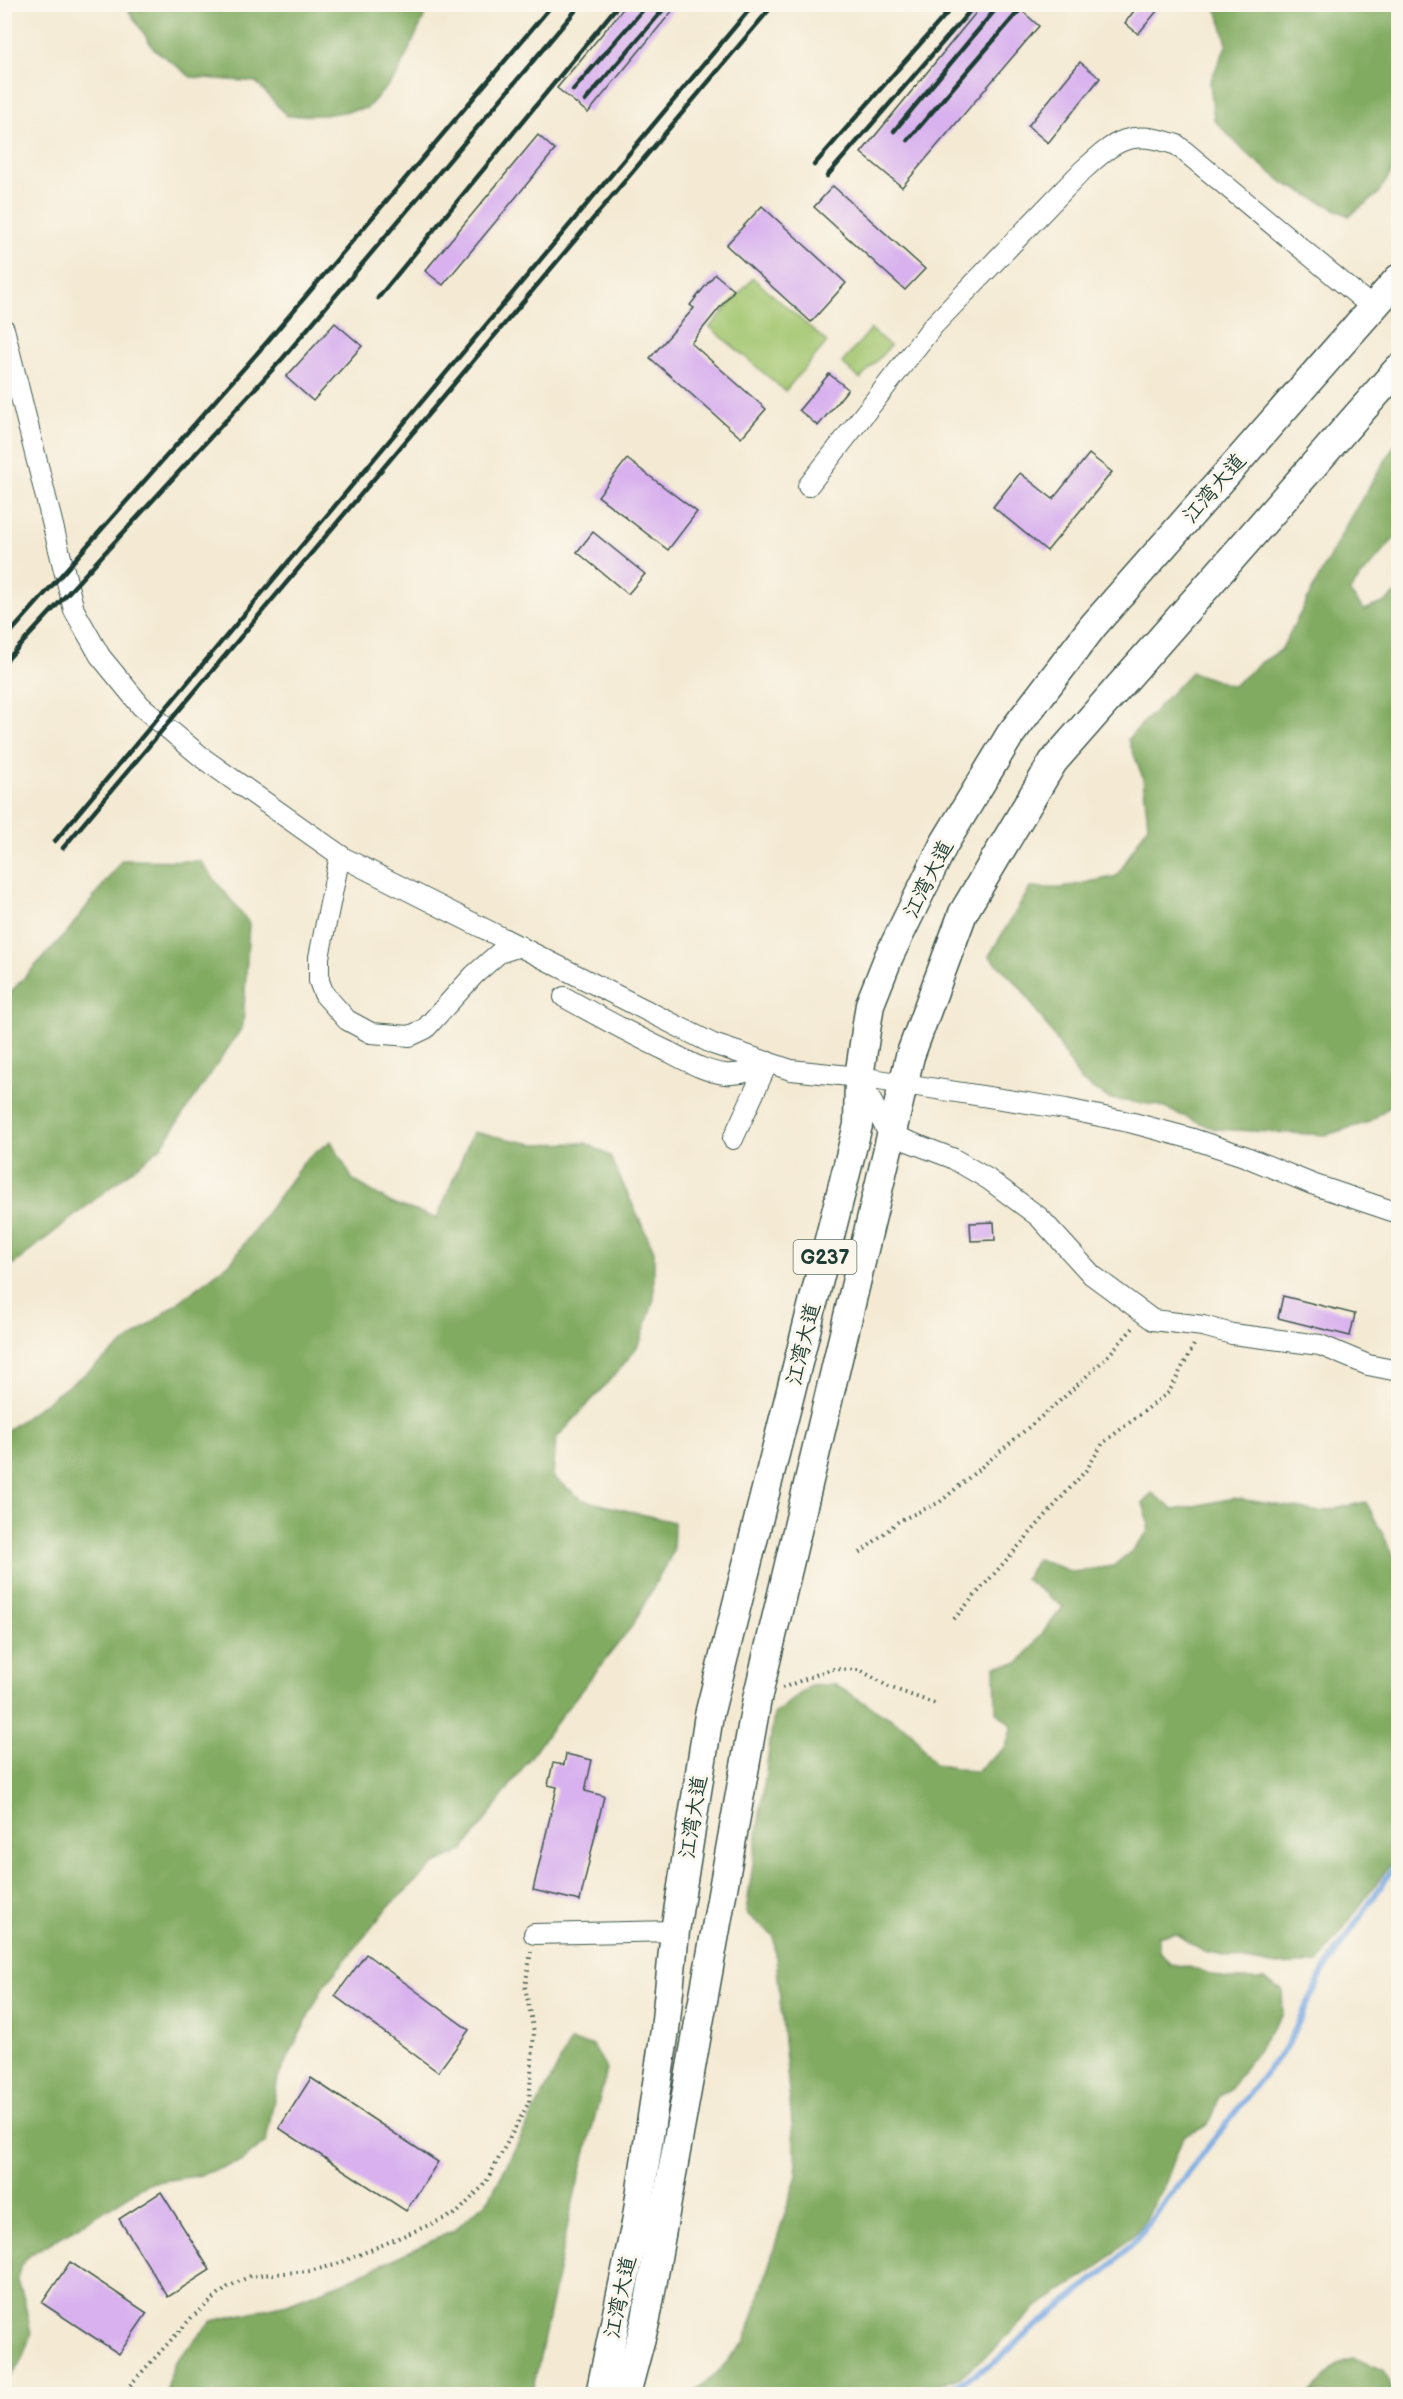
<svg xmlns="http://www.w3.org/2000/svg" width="1403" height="2399" font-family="'Balsamiq Sans','LXGW WenKai TC',sans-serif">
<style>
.green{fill:#a3c670;stroke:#618252;stroke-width:1.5}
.forest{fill:#82ab62;stroke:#50744b;stroke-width:1.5}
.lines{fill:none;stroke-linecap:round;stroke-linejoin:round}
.stream{stroke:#78a8e2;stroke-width:6}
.building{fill:#d8b1ee}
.minor-casing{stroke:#3f574c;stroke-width:22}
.highway-casing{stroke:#3f574c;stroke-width:31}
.path{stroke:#3f574c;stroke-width:4;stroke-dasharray:1.5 4.5;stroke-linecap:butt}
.minor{stroke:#fff;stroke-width:20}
.highway{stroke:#fff;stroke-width:28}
.rail{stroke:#1f3d34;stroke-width:4.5}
.labels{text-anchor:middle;stroke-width:6;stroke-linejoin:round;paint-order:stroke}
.shield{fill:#fbf7ec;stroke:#61756b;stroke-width:1.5}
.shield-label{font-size:20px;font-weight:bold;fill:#1f3d34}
.street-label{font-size:21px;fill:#1f3d34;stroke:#fbf7ec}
</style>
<rect width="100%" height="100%" fill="#fbf7ec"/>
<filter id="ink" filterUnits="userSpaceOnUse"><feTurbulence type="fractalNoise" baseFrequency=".0167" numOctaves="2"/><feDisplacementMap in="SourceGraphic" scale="12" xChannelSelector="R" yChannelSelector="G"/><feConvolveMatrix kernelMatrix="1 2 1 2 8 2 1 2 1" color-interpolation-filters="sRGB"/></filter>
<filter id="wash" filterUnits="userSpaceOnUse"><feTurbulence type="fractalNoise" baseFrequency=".008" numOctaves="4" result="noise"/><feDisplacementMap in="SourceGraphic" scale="24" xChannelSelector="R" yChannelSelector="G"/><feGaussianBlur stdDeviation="1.35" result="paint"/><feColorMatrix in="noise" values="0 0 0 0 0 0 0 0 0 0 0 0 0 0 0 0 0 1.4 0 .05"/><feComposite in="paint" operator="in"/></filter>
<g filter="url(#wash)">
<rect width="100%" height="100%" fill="#f4ead4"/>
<!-- green -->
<g class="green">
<path d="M753,278L827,342L785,391L710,327Z"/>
<path d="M871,329L890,346L860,379L842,363Z"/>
</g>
<!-- forest -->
<g class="forest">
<path d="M125,5L126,4L430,5L396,77L367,108L325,115L287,116L256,82L191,77L154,49Z"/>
<path d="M1212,5H1398V162L1377,195L1349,216L1284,183L1246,153L1214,120L1210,82L1227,44L1218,12Z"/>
<path d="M1398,440V534L1349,591L1364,610L1385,602L1398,592V1100L1369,1122L1326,1135L1215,1129L1157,1105L1110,1099L1081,1081L1055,1038L1021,988L989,956L1030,888H1061L1117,876L1148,825L1143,778L1128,739L1191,672L1233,686L1260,663L1281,650L1350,518Z"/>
<path d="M122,860L200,861L249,923L243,1026L161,1147L5,1271V998L68,931Z"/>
<path d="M473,1132L533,1144L586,1143L610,1156L654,1251V1299L640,1343L620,1369L556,1439L553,1477L583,1500L674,1522L673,1552L632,1626L553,1726L463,1851L435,1864L389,1906L323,1987L278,2078L266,2142L240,2162L197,2176L148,2183L88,2221L31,2254L20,2266L18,2281L24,2299L31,2334L20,2364L5,2382V1432L90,1370L231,1262L306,1159L331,1141L353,1180L391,1203L437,1218Z"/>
<path d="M1152,1493L1174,1510L1234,1498L1320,1512L1366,1502L1398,1564V1854L1318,1963L1272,1965L1204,1952L1176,1934L1159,1935V1951L1170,1964L1189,1967L1225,1979H1264L1282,1990L1283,2014L1228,2092L1219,2096C1211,2123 1211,2127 1183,2136L1166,2182L1141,2228L1097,2268L1037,2307L989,2354L958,2378L915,2394H691L714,2376L745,2342L797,2175L774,1937L746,1913L774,1714L810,1686L834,1684L911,1731L934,1764L975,1772L1006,1747L1012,1725L996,1712L995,1666L1019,1663L1063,1607L1025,1579L1037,1559L1073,1572L1113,1566L1134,1549L1147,1533L1149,1523L1143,1503Z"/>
<path d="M570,2042L593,2045L607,2070L572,2205L532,2394H166L174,2363L212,2321L287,2304L346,2281L453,2231L489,2199Z"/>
<path d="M1354,2358L1383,2370L1394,2394H1310L1338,2364Z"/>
</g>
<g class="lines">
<!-- stream -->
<path class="stream" d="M941,2394L994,2363L1024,2336L1107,2269L1135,2241L1288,2044L1324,1970L1398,1861"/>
</g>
<g id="blocks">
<!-- building -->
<g class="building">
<path d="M627,4H678L588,113L557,88Z"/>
<path d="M983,4H1014L1039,26L902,187L861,153Z"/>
<path d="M1139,4H1149L1157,11L1138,34L1125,23Z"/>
<path d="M1080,62L1100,78L1048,143L1028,126Z"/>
<path d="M538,135L555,150L443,285L425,271Z"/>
<path d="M833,186L925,269L905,290L814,207Z"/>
<path d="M762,206L846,283L811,322L726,245Z"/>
<path d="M715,274L734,290L691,343L766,409L741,438L650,358L694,308L690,305Z"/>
<path d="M335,323L362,346L313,401L286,377Z"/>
<path d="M829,374L848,389L818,426L799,410Z"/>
<path d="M1089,454L1112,472L1047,551L993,507L1020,473L1053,499Z"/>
<path d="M627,459L697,512L668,550L598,496Z"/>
<path d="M593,532L645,574L628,594L577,552Z"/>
<path d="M994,1222L995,1240L971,1241L970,1223Z"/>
<path d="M1283,1296L1355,1314L1350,1336L1278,1318Z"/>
<path d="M566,1754L592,1760L585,1791L604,1796L580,1901L533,1890L557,1787L548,1785L553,1763L564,1765Z"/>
<path d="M366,1954L469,2030L438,2072L335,1996Z"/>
<path d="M311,2078L438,2162L406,2211L279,2128Z"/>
<path d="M161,2192L210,2270L168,2297L119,2219Z"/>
<path d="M70,2262L147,2313L119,2354L42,2303Z"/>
</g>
</g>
</g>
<g filter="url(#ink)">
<use href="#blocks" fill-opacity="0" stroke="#3f574c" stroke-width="1.5"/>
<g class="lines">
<defs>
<g id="minor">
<path d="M4,329L74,610L100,656L141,706L204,759L344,858L713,1044L791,1070L859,1077L1066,1109L1133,1123L1193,1139L1244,1156L1312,1184L1398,1213"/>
<path d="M808,486L933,326L1082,171C1117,139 1130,129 1177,145L1373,308"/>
<path d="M340,855L319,957V981L324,994L347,1020L371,1033L410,1036L425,1029L474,975L499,953L520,946"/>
<path d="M564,997C598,1016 633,1035 669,1052C687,1061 705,1072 725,1074C741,1075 755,1071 768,1062"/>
<path d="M860,1080L889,1134L952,1158L988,1179L1039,1217L1092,1275L1153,1320L1203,1326L1232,1334L1320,1345L1368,1365L1398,1371"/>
<path d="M733,1139L768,1062"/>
<path d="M534,1934L675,1931"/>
</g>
<g id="highway">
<path d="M600,2394L636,2223L665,2030L675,1931L709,1715L858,1125L859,1077L870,1004L889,956L944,844L1010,735L1093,626L1398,279"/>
<path d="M626,2394L646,2319L757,1699L910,1056L963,913L1053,762L1398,369"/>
</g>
</defs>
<!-- minor casing -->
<use href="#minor" class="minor-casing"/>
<!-- highway casing -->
<use href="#highway" class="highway-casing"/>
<!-- path -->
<g class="path">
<path d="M860,1553L899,1521L940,1502L1061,1400L1105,1359L1133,1328"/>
<path d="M954,1619L1087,1469L1103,1443L1169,1392L1195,1343"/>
<path d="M782,1688L831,1669L860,1670L889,1687L936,1704"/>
<path d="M122,2394L192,2317L228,2287L250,2276L309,2271L335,2265L457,2213L485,2184L529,2102L534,2032L525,1987L531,1952"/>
</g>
<!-- minor -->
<use href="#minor" class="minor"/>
<!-- highway -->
<use href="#highway" class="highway"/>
<!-- rail -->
<g class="rail">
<path d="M573,90L648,4"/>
<path d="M585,101L668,4"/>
<path d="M894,131L1000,4"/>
<path d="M908,140L1025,4"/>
<path d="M814,165L955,4"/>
<path d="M827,176L976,4"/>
<path d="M378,298L619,4"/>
<path d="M4,640L267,342L553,4"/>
<path d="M4,663L283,358L581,4"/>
<path d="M55,841L754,4"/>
<path d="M63,848L774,4"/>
</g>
</g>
</g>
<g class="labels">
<!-- shield labels -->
<rect class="shield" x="793.5" y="1240" width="63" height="34" rx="4.5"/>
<g class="shield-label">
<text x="825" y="1264">G237</text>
</g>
<!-- street labels -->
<g class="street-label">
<text transform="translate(1214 488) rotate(-49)" y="7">江湾大道</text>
<text transform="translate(928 879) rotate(-63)" y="7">江湾大道</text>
<text transform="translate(803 1344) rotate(-76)" y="7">江湾大道</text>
<text transform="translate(693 1817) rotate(-81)" y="7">江湾大道</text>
<text transform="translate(620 2297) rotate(-78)" y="7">江湾大道</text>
</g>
</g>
<!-- margin -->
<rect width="1403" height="2399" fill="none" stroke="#fbf7ec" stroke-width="24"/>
</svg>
